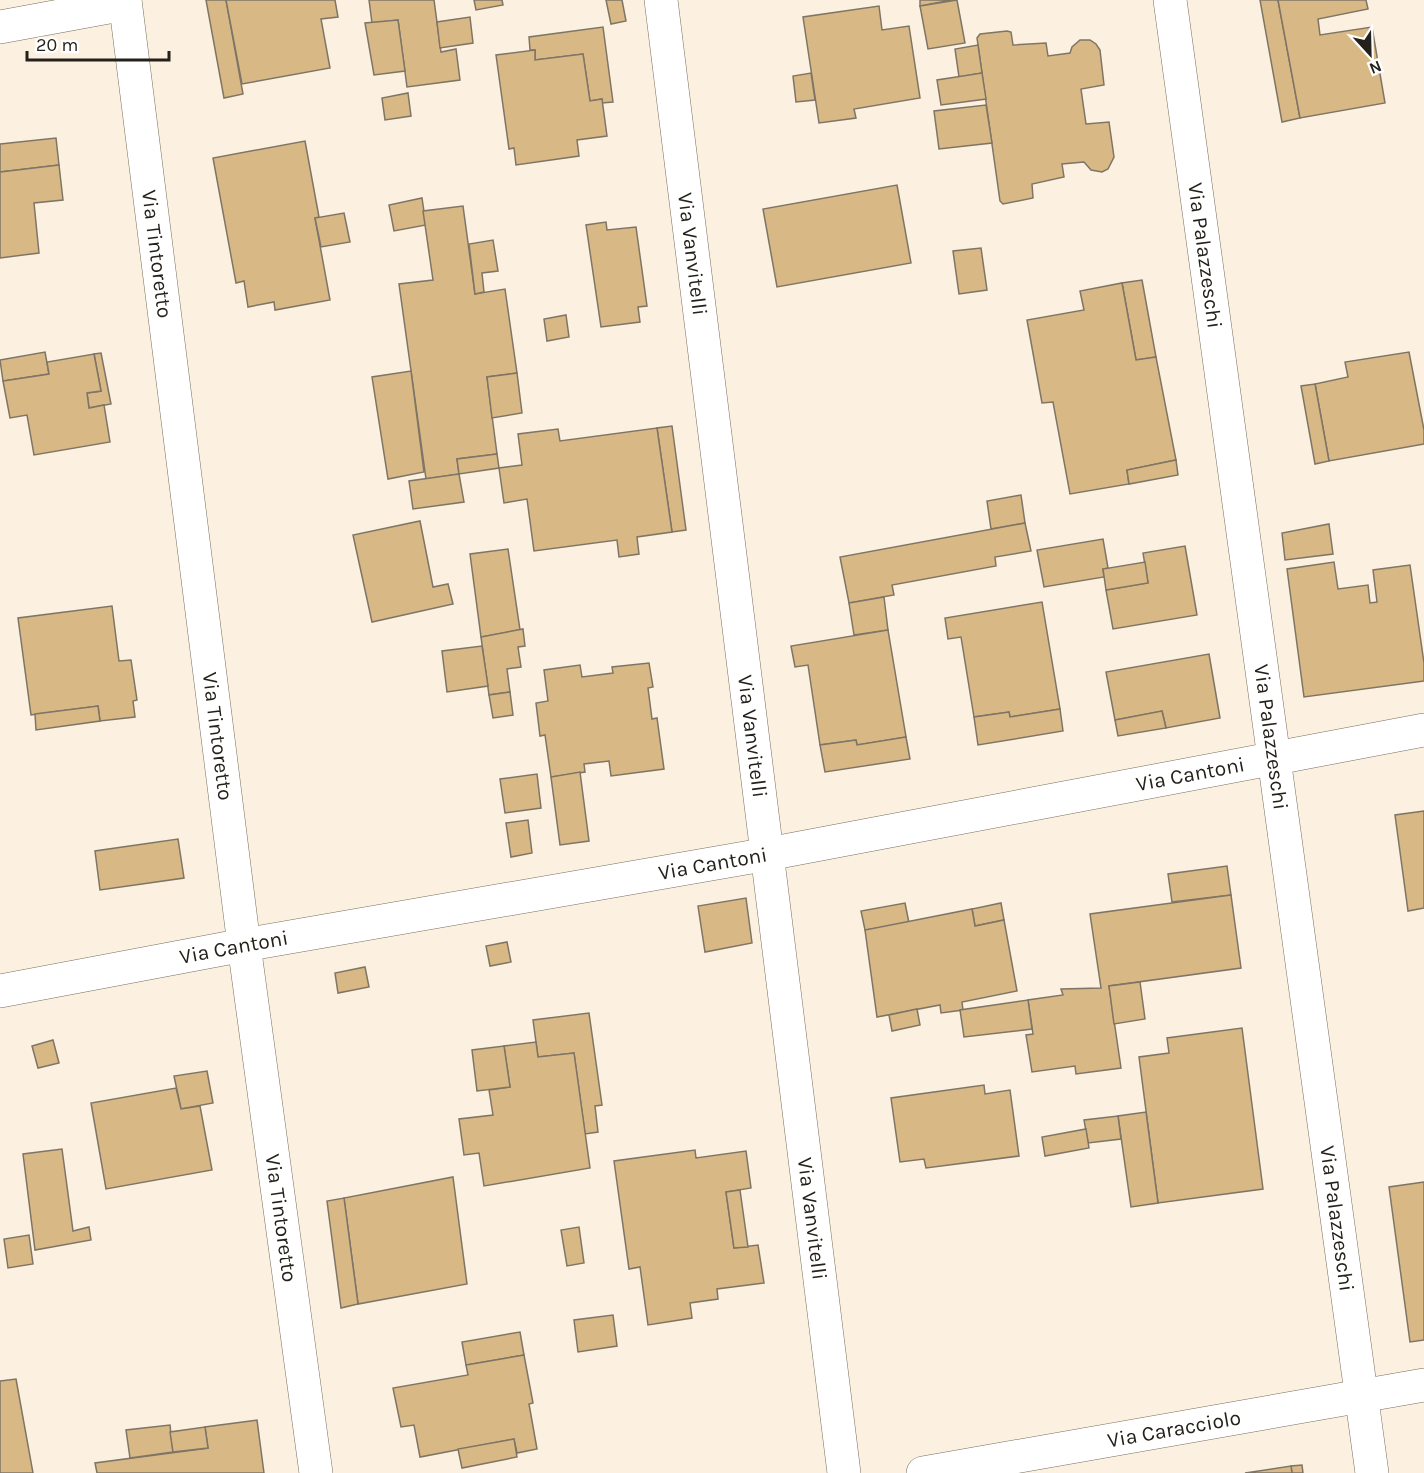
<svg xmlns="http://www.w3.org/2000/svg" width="1424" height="1473" font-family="Karla,sans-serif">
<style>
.building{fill:#d8b884;stroke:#7f7566;stroke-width:1.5}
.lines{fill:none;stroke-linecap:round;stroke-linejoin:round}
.minor-casing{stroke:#776e5f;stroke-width:34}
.minor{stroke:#fff;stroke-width:33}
.labels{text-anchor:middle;stroke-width:6;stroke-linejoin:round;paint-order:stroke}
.street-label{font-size:21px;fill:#24211b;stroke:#fff}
</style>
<rect width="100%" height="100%" fill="#fcf1e1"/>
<!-- building -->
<g class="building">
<path d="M206,0H226L243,94L224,98Z"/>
<path d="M226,0H335L338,17L321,19L330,68L242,84Z"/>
<path d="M369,0H434L441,52L456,49L460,80L407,87L398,20L372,23Z"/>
<path d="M474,0H502L503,5L476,10Z"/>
<path d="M606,0H622L626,21L611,24Z"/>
<path d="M920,0H952L920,6Z"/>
<path d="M957,0L965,43L928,49L920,6Z"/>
<path d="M1260,0H1278L1300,118L1282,122Z"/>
<path d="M1278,0H1366L1368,9L1318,19L1320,35L1372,27L1385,103L1300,118Z"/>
<path d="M879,6L882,30L909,26L920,98L854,109L856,118L819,123L803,17Z"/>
<path d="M470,17L473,43L440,48L437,22Z"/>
<path d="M398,20L405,71L374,75L365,23Z"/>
<path d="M603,27L613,102L602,103V99L590,101L583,54L535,60V50H530L529,37Z"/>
<path d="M1007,31L1011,32L1013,45L1046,43L1048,56L1070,53L1072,47L1080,40H1090L1096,44L1100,50L1104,85L1081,89L1086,124L1109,122L1114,157L1108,169L1102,172L1091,170L1084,162L1062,164L1064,177L1032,184L1033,198L1003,204L1000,201L977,38L980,34Z"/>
<path d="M978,45L982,73L959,77L955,49Z"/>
<path d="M535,50V60L583,54L590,101L602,99L607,136L577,140L579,156L516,165L514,148L509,149L496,55Z"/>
<path d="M811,73L815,100L796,102L793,76Z"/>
<path d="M982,73L986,99L941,105L937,80Z"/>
<path d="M408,93L411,116L385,120L382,98Z"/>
<path d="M986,105L992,143L939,149L934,111Z"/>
<path d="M56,138L59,165L0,172V144Z"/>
<path d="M305,141L319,217L315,218L330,300L275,310L274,302L248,307L244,281L236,283L213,158Z"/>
<path d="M59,165L63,200L34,203L39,253L0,258V172Z"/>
<path d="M897,185L911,263L777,287L763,209Z"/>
<path d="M422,198L426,225L394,231L389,205Z"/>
<path d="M463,206L475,294L505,289L517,373L487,377L497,454L457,459L459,474L426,479L399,284L433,280L423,211Z"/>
<path d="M344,213L350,242L321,247L315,218Z"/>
<path d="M606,222L607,230L636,227L647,306L638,307L640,322L601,327L586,225Z"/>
<path d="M493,240L498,271L482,273L484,292L475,294L469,244Z"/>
<path d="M981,248L987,290L959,294L953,251Z"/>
<path d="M1142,280L1156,357L1136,360L1122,283Z"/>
<path d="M1122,283L1136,360L1156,357L1176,460L1127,470L1129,484L1070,494L1053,402L1042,403L1027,320L1084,310L1080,291Z"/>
<path d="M566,315L569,337L547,341L544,319Z"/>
<path d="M45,352L49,374L3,381L0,360Z"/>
<path d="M1409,352L1424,430V444L1329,461L1315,384L1348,377L1345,362Z"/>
<path d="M101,353L111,404L89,408L87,393L101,391L94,354Z"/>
<path d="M94,354L101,391L87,393L89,408L104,405L110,442L34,455L27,415L10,418L3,381L49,374L47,362Z"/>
<path d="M411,371L424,472L388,479L372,377Z"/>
<path d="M517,373L522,413L492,418L487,377Z"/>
<path d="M1315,384L1329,461L1315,464L1301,386Z"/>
<path d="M672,426L686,530L672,532L657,428Z"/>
<path d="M657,428L672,532L637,537L639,554L619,557L617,540L534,551L527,499L504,503L499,468L522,465L518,434L558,429L560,441Z"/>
<path d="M497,454L499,468L459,474L457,459Z"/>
<path d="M1176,460L1178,475L1129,484L1127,470Z"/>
<path d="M459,474L464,502L413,509L409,481Z"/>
<path d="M1021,495L1025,523L991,529L987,501Z"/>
<path d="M420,521L433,587L448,584L453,604L372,622L353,535Z"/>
<path d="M1025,523L1031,551L995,557L996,566L892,585L894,595L849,603L840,557Z"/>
<path d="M1329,524L1333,554L1285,560L1282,533Z"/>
<path d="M1103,539L1108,568L1103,569L1104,577L1044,587L1037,550Z"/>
<path d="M1185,546L1197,615L1113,629L1106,590L1148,583L1143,553Z"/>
<path d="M508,549L520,630L481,637L470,554Z"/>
<path d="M1145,562L1148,583L1106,590L1103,569Z"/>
<path d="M1334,562L1338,589L1368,585L1370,603L1377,602L1373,570L1410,565L1424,663V681L1304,697L1287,569Z"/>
<path d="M884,597L888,630L854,635L849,603Z"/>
<path d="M1042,602L1060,709L1010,717L1009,712L974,717L961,637L948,639L945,618Z"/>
<path d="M112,606L119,661L131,660L137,700L133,701L135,717L100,721L98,706L31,715L18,618Z"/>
<path d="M523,629L525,646L518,647L521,667L507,669L510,692L489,695L481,637Z"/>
<path d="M888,630L906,737L857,745L856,740L820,745L808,665L795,667L791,646Z"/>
<path d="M482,646L488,686L447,692L442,651Z"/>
<path d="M1209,654L1220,718L1166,728L1162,711L1115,720L1106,672Z"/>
<path d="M649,663L653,687L648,688L652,719L657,718L664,769L611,776L609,761L584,764L585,772L551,777L545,735L540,736L536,703L548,701L544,670L580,665L582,677L613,673L612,667Z"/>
<path d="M510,692L513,715L493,718L489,695Z"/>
<path d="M98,706L100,721L36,730L35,714Z"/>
<path d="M1060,709L1063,731L978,745L974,717L1009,712L1010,717Z"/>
<path d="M1162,711L1166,728L1118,736L1115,720Z"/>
<path d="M906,737L910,759L825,772L820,745L856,740L857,745Z"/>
<path d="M580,772L589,841L560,845L551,777Z"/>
<path d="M537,774L541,808L505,813L500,779Z"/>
<path d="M1424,811V908L1408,911L1395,815Z"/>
<path d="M528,820L532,853L511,857L506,823Z"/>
<path d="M178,839L184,878L100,890L95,851Z"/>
<path d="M1227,866L1231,895L1172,902L1168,874Z"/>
<path d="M1231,895L1241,968L1109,986L1121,1068L1076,1074L1075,1066L1032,1072L1026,1035L1033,1034L1028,1000L1063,995L1061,989L1101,988L1090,914Z"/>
<path d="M746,898L752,943L705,952L698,906Z"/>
<path d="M905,903L909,923L865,930L861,911Z"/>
<path d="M1001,903L1004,920L975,926L972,909Z"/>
<path d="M972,909L975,926L1004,920L1017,991L962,1002L963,1010L941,1013L940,1005L877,1017L865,930Z"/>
<path d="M507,942L511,962L490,966L486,946Z"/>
<path d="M365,967L369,987L338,993L335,973Z"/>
<path d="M1140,982L1145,1019L1114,1024L1109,986Z"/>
<path d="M1028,1000L1032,1029L964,1037L960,1010Z"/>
<path d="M917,1009L920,1025L892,1031L889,1015Z"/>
<path d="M589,1013L602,1105L595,1106L598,1132L585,1134L574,1053L538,1057L533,1020Z"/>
<path d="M1242,1028L1263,1189L1158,1203L1139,1057L1169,1053L1167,1038Z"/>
<path d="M53,1040L59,1063L38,1068L32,1046Z"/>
<path d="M536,1042L538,1057L574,1053L590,1168L484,1186L479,1153L464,1155L459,1119L493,1115L489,1090L510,1087L504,1046Z"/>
<path d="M504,1046L510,1087L477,1091L472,1050Z"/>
<path d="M207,1071L213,1103L181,1109L174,1076Z"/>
<path d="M984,1085L985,1094L1010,1090L1019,1156L926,1168L924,1159L900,1162L891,1098Z"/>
<path d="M176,1088L181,1109L200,1106L212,1170L106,1189L91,1103Z"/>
<path d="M1146,1112L1158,1203L1131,1207L1118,1116Z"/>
<path d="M1118,1116L1121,1139L1088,1143L1084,1120Z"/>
<path d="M1086,1129L1089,1148L1045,1156L1042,1137Z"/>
<path d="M62,1149L73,1231L89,1227L91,1240L35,1250L23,1154Z"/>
<path d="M695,1150L696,1158L746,1151L751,1188L726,1192L734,1248L758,1245L764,1283L717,1289L718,1299L690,1303L692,1318L648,1325L640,1267L629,1269L614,1161Z"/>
<path d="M453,1177L467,1284L358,1304L344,1198Z"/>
<path d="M1424,1182V1340L1410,1342L1389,1187Z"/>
<path d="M740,1190L748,1247L734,1248L726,1192Z"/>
<path d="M344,1198L358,1304L341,1308L327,1201Z"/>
<path d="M579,1227L584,1263L567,1266L561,1230Z"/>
<path d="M29,1235L33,1264L8,1268L4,1239Z"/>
<path d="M613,1315L617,1346L578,1352L574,1320Z"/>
<path d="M520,1332L524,1355L466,1365L462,1342Z"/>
<path d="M524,1355L533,1403L529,1404L537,1449L517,1453L514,1439L420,1457L414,1425L401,1427L393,1388L468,1375L466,1365Z"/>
<path d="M16,1379L33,1473H0V1381Z"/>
<path d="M257,1420L264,1473H97L95,1463L208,1448L205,1427Z"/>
<path d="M170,1425L173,1452L130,1458L126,1430Z"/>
<path d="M205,1427L208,1448L173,1452L170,1432Z"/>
<path d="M514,1439L517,1457L462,1468L458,1449Z"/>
<path d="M1302,1465L1303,1473H1292L1291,1466Z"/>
<path d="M1291,1466L1292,1473H1245Z"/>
</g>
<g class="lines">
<defs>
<g id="minor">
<path id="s1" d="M125,0L244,945L316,1473"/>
<path id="s2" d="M661,0L844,1473"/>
<path id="s3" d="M1170,0L1372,1473"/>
<path d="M0,27L125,4"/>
<path id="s4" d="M0,991L244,945L768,854L1424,730"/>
<path id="s5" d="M923,1473L1424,1385"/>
</g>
</defs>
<!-- minor casing -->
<use href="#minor" class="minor-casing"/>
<!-- minor -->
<use href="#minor" class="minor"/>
</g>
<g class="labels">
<!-- street labels -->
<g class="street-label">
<text dy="7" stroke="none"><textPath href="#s2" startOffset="256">Via Vanvitelli</textPath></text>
<text dy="7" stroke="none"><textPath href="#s1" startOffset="256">Via Tintoretto</textPath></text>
<text dy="7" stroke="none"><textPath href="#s3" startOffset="258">Via Palazzeschi</textPath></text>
<text dy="7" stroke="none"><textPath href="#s2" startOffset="742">Via Vanvitelli</textPath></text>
<text dy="7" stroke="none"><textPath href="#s1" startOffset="742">Via Tintoretto</textPath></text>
<text dy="7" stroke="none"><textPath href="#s3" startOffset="744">Via Palazzeschi</textPath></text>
<text dy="7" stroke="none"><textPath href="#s4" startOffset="1210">Via Cantoni</textPath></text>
<text dy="7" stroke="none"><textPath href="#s4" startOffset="724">Via Cantoni</textPath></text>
<text dy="7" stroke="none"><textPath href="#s4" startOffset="238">Via Cantoni</textPath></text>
<text dy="7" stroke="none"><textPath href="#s3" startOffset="1230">Via Palazzeschi</textPath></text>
<text dy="7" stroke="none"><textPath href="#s1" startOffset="1228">Via Tintoretto</textPath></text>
<text dy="7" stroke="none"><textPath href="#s2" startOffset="1228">Via Vanvitelli</textPath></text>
<text dy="7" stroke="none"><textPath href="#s5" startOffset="255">Via Caracciolo</textPath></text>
</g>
</g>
<!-- north arrow -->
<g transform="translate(1370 54) rotate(158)" stroke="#ffffff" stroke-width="4.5" paint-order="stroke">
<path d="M0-4.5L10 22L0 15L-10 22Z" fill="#24211b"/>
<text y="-9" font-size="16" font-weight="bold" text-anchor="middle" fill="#24211b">N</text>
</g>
<!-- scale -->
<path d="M27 51v9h142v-9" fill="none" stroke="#24211b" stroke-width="3"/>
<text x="36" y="51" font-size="18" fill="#24211b" stroke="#ffffff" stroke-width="4.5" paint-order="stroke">20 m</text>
</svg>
